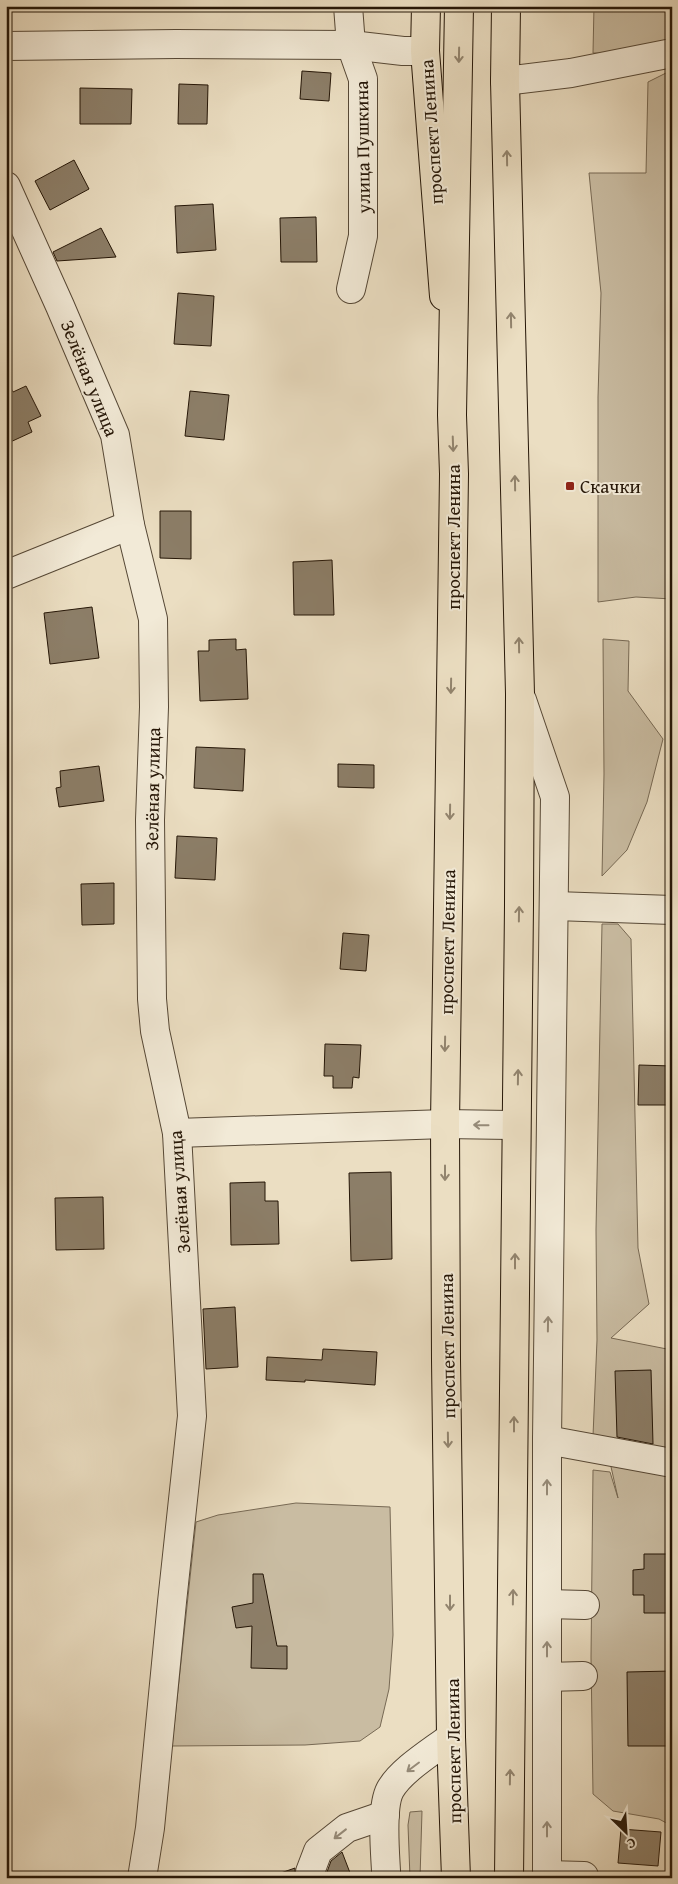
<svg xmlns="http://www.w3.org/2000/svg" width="678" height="1884" font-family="'Gentium Book Plus',serif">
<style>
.green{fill:#c9bca2;stroke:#776954}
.building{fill:#8c7e68;stroke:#251607}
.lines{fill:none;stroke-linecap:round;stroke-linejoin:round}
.minor-casing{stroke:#564836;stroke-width:30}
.major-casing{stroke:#251607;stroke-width:30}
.highway-casing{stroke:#251607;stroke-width:30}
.minor{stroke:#f2ead7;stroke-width:28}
.major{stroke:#ebdec2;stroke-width:28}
.highway{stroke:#ebdec2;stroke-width:28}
.oneway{stroke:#92846e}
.oneway2{stroke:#968b79}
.poi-dot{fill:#8f2418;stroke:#f2ead7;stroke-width:2}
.labels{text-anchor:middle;stroke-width:4;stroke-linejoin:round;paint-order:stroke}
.street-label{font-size:19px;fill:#251607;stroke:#f2ead7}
.poi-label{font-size:19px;fill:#251607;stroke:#f2ead7;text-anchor:start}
</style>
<rect width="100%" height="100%" fill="#ebdec2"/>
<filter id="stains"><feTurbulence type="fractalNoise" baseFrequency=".004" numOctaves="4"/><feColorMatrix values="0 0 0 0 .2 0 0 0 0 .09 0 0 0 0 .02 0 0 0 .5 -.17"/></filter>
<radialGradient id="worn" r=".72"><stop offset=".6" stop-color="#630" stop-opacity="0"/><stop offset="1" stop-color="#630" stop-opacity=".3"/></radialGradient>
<!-- green -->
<g class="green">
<path d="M594,6H672V40L629,54L593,53Z"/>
<path d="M672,70V599L636,597L598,602V397L601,293L589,173H646L648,82Z"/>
<path d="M603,639L629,641L628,691L663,739L647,802L627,850L602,876L604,774Z"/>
<path d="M602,924H618L631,939L638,1248L649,1304L611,1338L672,1350V1826L659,1819L613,1811L593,1794L591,1657L593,1470L610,1472L618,1498L605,1440L593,1436L597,1340L596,1230Z"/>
<path d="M296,1503L390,1507L393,1635L389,1689L380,1727L360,1741L305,1745L172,1746L196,1522L218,1515Z"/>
<path d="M422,1811L420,1878H410L408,1825L410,1812Z"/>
</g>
<!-- building -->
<g class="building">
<path d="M302,71L331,73L329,101L300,99Z"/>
<path d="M179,84L208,85L207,124H178Z"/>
<path d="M80,88L132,89L131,124H80Z"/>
<path d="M74,160L89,189L50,210L35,181Z"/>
<path d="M213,204L216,250L177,253L175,206Z"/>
<path d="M316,217L317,262H281L280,218Z"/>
<path d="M101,228L116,257L57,261L53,252Z"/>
<path d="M178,293L214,296L211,346L174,344Z"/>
<path d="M6,379L13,392L26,386L41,416L28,422L32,432L6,444Z"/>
<path d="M190,391L229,395L224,440L185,436Z"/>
<path d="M160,511H191V559L160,558Z"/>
<path d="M332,560L334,615H294L293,562Z"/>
<path d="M92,607L99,658L50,664L44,613Z"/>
<path d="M236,639V650L246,649L248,699L200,701L198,651H209V640Z"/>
<path d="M196,747L245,749L243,791L194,788Z"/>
<path d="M338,764L374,765V788L338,787Z"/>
<path d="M99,766L104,801L59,807L56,788L61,787L60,771Z"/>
<path d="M177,836L217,838L215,880L175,878Z"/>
<path d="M114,883V924L82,925L81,884Z"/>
<path d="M343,933L369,935L366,971L340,969Z"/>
<path d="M325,1044L361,1045L359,1078L353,1077L352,1088H333V1076H324Z"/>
<path d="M639,1065L672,1066V1105H638Z"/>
<path d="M391,1172L392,1259L351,1261L349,1173Z"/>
<path d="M265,1182V1201H278L279,1244L231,1245L230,1183Z"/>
<path d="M103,1197L104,1249L56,1250L55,1198Z"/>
<path d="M235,1307L238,1367L206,1369L203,1309Z"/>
<path d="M323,1349L377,1352L375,1385L305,1380V1382L266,1380L267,1357L322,1360Z"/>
<path d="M651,1370L653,1444L617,1437L615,1371Z"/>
<path d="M644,1554H672V1613H644V1595H633V1570L644,1569Z"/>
<path d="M253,1574H263L277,1646H287V1669L251,1668L252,1626L236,1628L232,1607L253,1603Z"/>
<path d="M672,1671V1746H628L627,1672Z"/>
<path d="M621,1829L661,1832L658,1866L618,1863Z"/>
<path d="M342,1852L352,1878H327V1872L331,1861Z"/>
<path d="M295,1868V1878H275V1875Z"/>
</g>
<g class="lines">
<defs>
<g id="minor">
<path d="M348,6L351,45L363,79V236L351,289"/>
<path d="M6,46L176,44L351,45L403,51H425"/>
<path d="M505,81L571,73L672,53"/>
<path d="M6,186L60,306L115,435L130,525L153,619L154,707L150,820L152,999L155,1031L177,1133L192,1416L172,1602L150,1828L142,1878"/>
<path d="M6,575L130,525"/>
<path d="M522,700L555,797L547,1440V1878"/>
<path d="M555,906L672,910"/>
<path d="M177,1133L445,1124L516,1125"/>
<path d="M547,1440L672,1463"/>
<path d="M547,1604L585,1605"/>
<path d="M547,1677L583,1676"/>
<path d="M386,1871C385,1851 381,1807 390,1790C401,1770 433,1751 451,1737"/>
<path d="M547,1875L584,1876"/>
<path d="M312,1878L310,1872L318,1851L347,1828L385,1815"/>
</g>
<path id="major" d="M426,6L425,51L444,296"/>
<g id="highway">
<path d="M506,6L505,81L520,694L519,905L509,1878"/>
<path d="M456,1878L451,1737L446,1360L445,1124L454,474L452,415L459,6"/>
</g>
</defs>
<!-- minor casing -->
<use href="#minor" class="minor-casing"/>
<!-- major casing -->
<use href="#major" class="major-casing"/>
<!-- highway casing -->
<use href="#highway" class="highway-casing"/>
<!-- minor -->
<use href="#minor" class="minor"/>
<!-- major -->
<use href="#major" class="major"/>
<!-- highway -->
<use href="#highway" class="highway"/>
</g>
<!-- one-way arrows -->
<defs><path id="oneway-shaft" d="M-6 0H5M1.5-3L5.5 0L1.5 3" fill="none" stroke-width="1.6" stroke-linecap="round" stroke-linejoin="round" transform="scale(1.25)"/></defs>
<g class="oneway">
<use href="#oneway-shaft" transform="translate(459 55) rotate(91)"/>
<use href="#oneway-shaft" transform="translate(507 158) rotate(-91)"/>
<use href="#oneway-shaft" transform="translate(511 320) rotate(-91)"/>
<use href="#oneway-shaft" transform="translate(453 444) rotate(88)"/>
<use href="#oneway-shaft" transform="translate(515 483) rotate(-91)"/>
<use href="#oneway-shaft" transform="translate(519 645) rotate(-91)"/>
<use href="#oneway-shaft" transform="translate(451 686) rotate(91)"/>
<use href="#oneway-shaft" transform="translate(450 812) rotate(91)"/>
<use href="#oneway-shaft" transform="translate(519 914) rotate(-89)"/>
<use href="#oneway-shaft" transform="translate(445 1044) rotate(91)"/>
<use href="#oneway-shaft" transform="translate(518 1077) rotate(-89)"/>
<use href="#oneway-shaft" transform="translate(445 1173) rotate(90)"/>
<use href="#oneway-shaft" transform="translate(515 1261) rotate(-90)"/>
<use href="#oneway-shaft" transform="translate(514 1424) rotate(-90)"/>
<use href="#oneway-shaft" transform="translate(448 1440) rotate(89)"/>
<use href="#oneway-shaft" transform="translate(513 1597) rotate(-89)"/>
<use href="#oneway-shaft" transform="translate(450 1603) rotate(90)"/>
<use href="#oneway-shaft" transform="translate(510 1777) rotate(-89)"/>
</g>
<g class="oneway2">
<use href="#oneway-shaft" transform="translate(481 1125) rotate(-179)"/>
<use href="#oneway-shaft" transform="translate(548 1324) rotate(-89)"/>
<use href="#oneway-shaft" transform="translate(547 1487) rotate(-90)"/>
<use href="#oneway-shaft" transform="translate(547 1649) rotate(-90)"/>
<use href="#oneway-shaft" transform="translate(413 1767) rotate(143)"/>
<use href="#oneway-shaft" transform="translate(547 1829) rotate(-90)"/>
<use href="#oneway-shaft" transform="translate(340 1834) rotate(142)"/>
</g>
<!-- markers -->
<rect class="poi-dot" x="565" y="481" width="10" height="10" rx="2.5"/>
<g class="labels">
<!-- street labels -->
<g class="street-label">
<text transform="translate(431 132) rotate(-94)" y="7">проспект Ленина</text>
<text transform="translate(362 147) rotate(-91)" y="7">улица Пушкина</text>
<text transform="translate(90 378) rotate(68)" y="7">Зелёная улица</text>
<text transform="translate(453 537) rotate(-90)" y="7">проспект Ленина</text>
<text transform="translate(152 789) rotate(-89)" y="7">Зелёная улица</text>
<text transform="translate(447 942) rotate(-89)" y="7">проспект Ленина</text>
<text transform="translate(179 1192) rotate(-94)" y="7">Зелёная улица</text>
<text transform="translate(447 1346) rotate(-91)" y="7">проспект Ленина</text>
<text transform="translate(453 1751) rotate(-91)" y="7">проспект Ленина</text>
</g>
<!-- poi labels -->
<g class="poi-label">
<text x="580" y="493">Скачки</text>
</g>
</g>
<!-- margin -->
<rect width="678" height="1884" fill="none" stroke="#ebdec2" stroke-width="25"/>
<rect x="8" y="8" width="663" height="1869" fill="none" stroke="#251607" stroke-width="2.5"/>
<rect x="12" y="12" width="653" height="1859" fill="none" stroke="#251607"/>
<!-- north arrow -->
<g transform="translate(626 1832) rotate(155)" stroke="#f2ead7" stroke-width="4" paint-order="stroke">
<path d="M0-4L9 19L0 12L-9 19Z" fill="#251607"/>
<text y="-8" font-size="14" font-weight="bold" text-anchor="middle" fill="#251607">С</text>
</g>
<rect width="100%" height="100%" filter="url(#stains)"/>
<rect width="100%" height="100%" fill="url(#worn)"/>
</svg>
